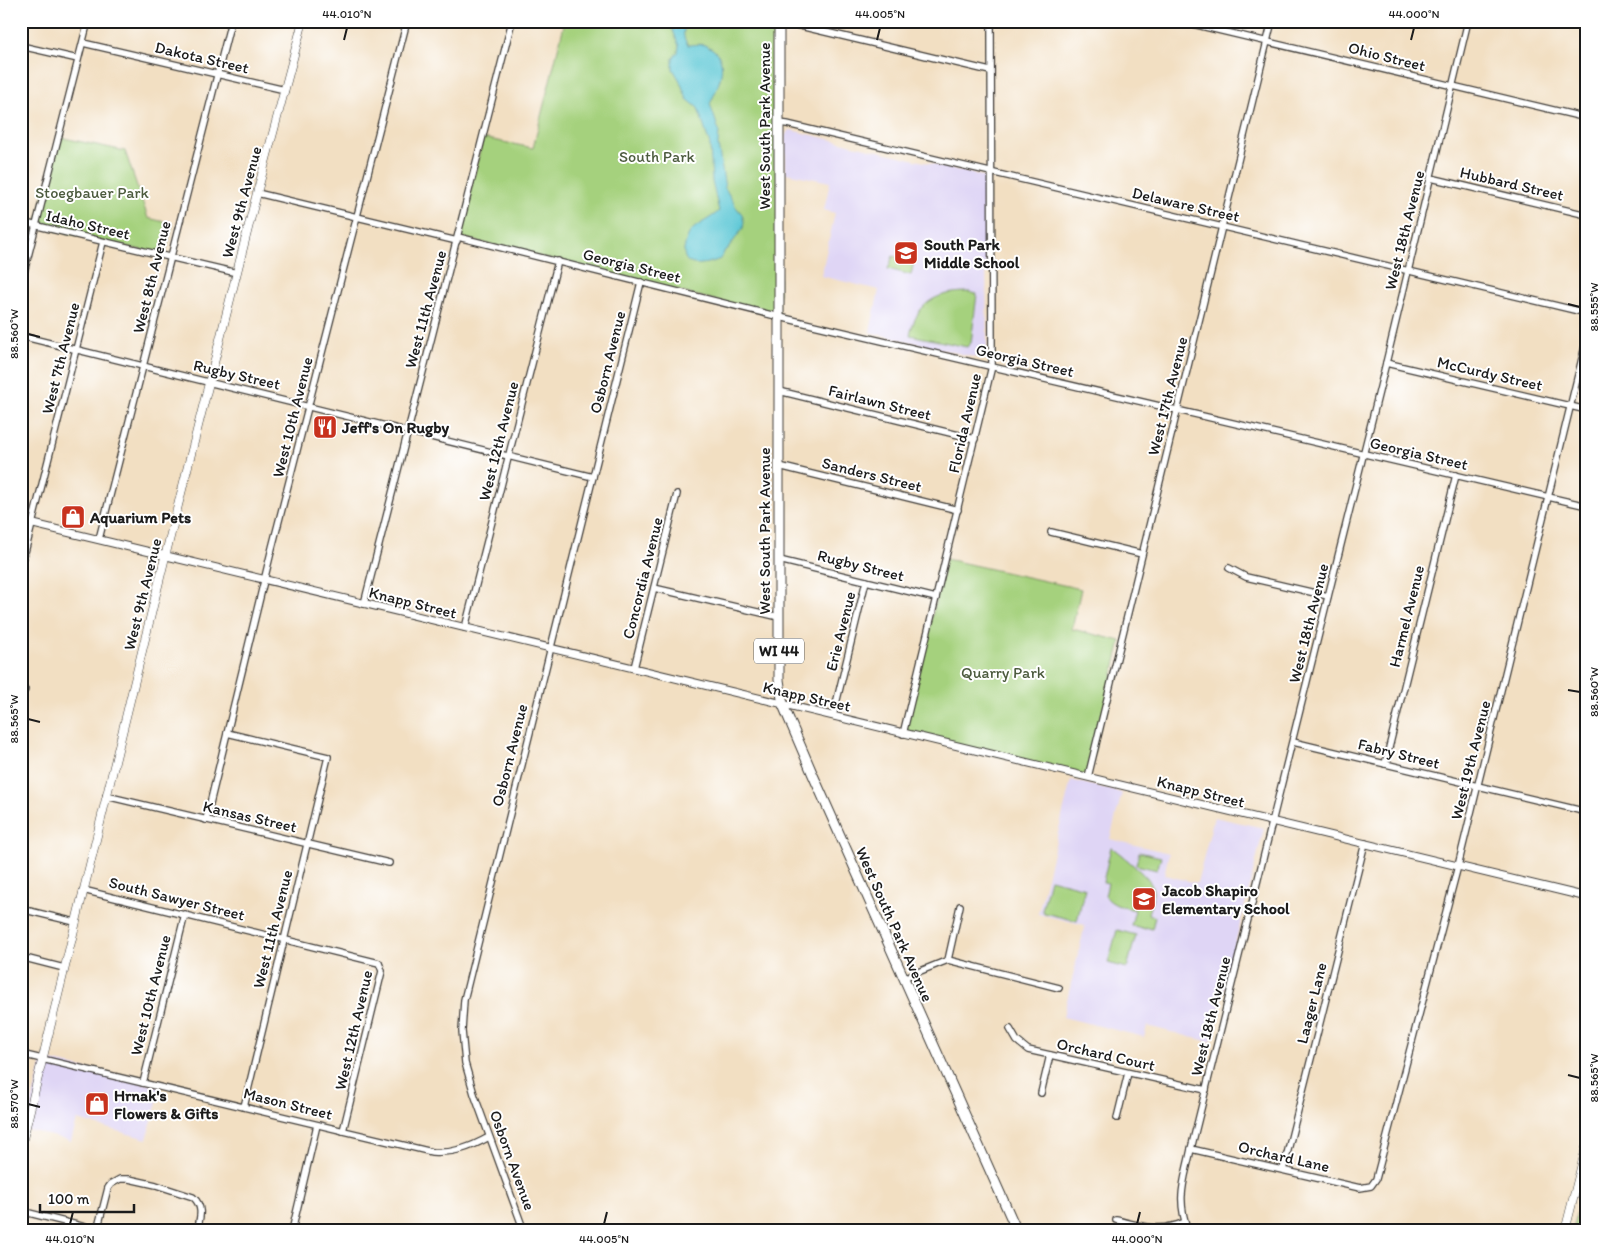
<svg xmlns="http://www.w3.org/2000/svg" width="1608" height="1252" font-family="Itim,sans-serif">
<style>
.built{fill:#dfd5f5}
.green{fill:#a5d17d;stroke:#60764c}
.water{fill:#5cc7d5;stroke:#3c7278}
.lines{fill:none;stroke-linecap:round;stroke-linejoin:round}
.minor-casing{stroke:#3c3935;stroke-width:8}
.tertiary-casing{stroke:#3c3935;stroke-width:9}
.secondary-casing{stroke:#3c3935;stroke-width:9}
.primary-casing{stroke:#3c3935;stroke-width:11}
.minor{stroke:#fff;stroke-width:5.5}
.tertiary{stroke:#fff;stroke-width:7}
.secondary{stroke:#fff;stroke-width:8}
.primary{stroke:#fff;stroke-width:9}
.ticks{fill:none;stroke:#1c1c1c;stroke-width:2}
.labels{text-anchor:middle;stroke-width:4;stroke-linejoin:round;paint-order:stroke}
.shield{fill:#fff;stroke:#606060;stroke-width:1}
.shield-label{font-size:15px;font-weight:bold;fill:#1c1c1c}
.street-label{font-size:16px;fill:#1c1c1c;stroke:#fff}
.park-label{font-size:16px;fill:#4c5b3e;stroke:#fff}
.poi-label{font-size:16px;font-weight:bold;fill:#1c1c1c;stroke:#fff;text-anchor:start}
.neatline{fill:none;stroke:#1c1c1c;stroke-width:2}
.ticks-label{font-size:12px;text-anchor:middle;fill:#1c1c1c}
</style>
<rect width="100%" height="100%" fill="#fff"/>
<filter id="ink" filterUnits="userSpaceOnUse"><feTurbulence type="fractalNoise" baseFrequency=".02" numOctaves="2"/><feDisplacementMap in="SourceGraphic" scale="10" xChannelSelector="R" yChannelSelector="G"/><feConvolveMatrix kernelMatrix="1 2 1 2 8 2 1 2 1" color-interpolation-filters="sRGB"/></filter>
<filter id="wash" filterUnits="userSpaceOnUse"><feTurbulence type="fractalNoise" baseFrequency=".0096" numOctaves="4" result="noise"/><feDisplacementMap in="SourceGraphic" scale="20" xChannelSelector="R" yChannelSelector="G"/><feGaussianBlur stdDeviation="1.12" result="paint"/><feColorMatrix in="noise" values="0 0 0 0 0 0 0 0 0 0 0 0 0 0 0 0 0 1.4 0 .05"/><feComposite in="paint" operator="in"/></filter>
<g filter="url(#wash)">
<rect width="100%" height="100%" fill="#f2dfc2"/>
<!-- built -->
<g class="built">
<path d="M791,130L982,176L985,178L987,355L985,358L982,359L870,332L879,290L821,276L835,213L824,210L830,182L786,173L785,136L788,131Z"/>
<path d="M1071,780L1122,793L1110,839L1169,853L1164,875L1197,883L1214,817L1264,828L1211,1042L1147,1026L1144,1037L1063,1017L1085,925L1038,914Z"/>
<path d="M43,1059L161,1087L147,1139L77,1120L71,1141L25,1129Z"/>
</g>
<!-- green -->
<g class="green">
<path d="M565,21H779V316L459,237L483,138L533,148Z"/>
<path d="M59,137L125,151L148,218L173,224L167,247L163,255L36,226Z"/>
<path d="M893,256L914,261L911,275L888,269Z"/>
<path d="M969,292L977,294L971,343L967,347L910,335C917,302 936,292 969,292Z"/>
<path d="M946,559L1081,589L1072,629L1121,641L1088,777L903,734Z"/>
<path d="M1111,847C1119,852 1148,877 1151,884C1156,893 1150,905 1148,914L1155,917L1152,929L1145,927V929L1131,925L1135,910C1123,907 1113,906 1105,896L1108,883L1103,882Z"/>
<path d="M1139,852L1161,857L1157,870L1136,865Z"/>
<path d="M1050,879L1085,888L1077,921L1044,913L1042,910Z"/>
<path d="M1117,930L1136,935L1127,968L1108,963Z"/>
<path d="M1587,1196V1231H1572L1580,1198Z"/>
</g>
<!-- water -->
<path class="water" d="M666,21H689C682,30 682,36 688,45C694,45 701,43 707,46C733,57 718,87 710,104L719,131L718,145L725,188L736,207L742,214L744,222L743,228L727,250H725L721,259C709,263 683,272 684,250C685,244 687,236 691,231C696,225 712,218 719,211L712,181L710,145L698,108L687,99L679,79L673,69V58L678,52L679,46L671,25Z"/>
</g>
<g filter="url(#ink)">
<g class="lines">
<defs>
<g id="minor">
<path d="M779,21L990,71"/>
<path d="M1180,21L1587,118"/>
<path d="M83,43L285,90"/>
<path d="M21,46L78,59"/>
<path d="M779,123L787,124L1587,313"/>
<path d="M1431,178L1587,215"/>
<path d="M257,193L457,241"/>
<path d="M21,222L237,273"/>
<path d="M458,237L788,319L1587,506"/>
<path d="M21,284L88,21"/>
<path d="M21,336L593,477"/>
<path d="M1386,363L1587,410"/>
<path d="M779,391L975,439"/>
<path d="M779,466L958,510"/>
<path d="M1051,532L1142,554"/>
<path d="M99,539L231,21"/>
<path d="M779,560L936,598"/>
<path d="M21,568L103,242"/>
<path d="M1229,568L1246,577L1328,596"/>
<path d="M654,588L779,617"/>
<path d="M364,604L512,21"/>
<path d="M465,628L558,261"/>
<path d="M634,668L677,494"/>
<path d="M21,689L25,690"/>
<path d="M833,716L866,581"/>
<path d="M227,733L328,757L244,1107"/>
<path d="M903,734L992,366L991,21"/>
<path d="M1293,742L1587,812"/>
<path d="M1385,764L1456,475"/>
<path d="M1088,777L1272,21"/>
<path d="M106,796L389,863"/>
<path d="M206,820L272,548L407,21"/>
<path d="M83,890L379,963L382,971L343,1131"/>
<path d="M21,909L75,922"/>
<path d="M21,957L64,968"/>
<path d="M948,960L960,906"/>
<path d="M903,978L948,960L1059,988"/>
<path d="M1010,1029L1017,1041L1028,1050L1206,1090"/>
<path d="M21,1054L432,1152C453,1154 471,1147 489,1137"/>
<path d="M143,1083L185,914"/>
<path d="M1041,1093L1050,1055"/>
<path d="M1117,1118L1128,1073"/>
<path d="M1191,1149L1360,1188L1371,1186L1376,1179L1458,866L1587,338"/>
<path d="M1283,1170L1365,843"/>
<path d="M21,1211L97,1230"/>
<path d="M1116,1220C1144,1226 1158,1233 1185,1222"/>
<path d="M97,1231L108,1188L111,1184L120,1179H129L156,1185L193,1197C204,1207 200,1218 197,1231"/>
<path d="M292,1231L317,1125"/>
<path d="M524,1231L474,1094L465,1063L462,1031L464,1000L641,282"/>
<path d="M1188,1231C1176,1197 1184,1183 1191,1149L1386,363L1468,21"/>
</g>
<path id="tertiary" d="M21,521L1587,897"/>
<g id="secondary">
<path d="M21,1147L167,549L257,193L303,21"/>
<path d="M1565,1231L1587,1144"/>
</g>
<path id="primary" d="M779,21V680L783,705L813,775L1017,1231"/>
</defs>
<!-- minor casing -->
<use href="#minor" class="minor-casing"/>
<!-- tertiary casing -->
<use href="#tertiary" class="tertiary-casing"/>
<!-- secondary casing -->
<use href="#secondary" class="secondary-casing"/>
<!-- primary casing -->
<use href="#primary" class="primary-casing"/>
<!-- minor -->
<use href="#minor" class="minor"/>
<!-- tertiary -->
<use href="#tertiary" class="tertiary"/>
<!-- secondary -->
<use href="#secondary" class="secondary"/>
<!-- primary -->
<use href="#primary" class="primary"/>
</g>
</g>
<!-- ticks -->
<path class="ticks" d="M344,40L347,28M877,40L880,28M1411,40L1414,28M1568,304L1580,307M28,334L40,337M1568,690L1580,692M28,719L40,722M1568,1075L1580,1078M28,1104L40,1107M70,1224L73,1212M604,1224L607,1212M1137,1224L1140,1212"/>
<!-- icons -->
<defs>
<symbol id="school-square" viewBox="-11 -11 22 22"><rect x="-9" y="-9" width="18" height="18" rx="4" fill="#c8321e" stroke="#fff"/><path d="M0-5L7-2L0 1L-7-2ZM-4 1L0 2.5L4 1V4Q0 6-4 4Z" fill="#fff"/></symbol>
<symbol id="restaurant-square" viewBox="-11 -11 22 22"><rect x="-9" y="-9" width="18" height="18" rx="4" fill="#c8321e" stroke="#fff"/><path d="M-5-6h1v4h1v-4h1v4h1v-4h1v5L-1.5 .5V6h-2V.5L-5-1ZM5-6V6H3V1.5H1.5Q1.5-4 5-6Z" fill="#fff"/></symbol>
<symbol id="shop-square" viewBox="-11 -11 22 22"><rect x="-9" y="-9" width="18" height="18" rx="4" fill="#c8321e" stroke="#fff"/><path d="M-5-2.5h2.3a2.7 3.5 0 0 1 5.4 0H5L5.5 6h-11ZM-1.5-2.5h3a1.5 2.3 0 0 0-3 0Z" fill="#fff"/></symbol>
</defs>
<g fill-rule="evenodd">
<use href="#school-square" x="892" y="239" width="28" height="28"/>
<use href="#restaurant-square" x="311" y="413" width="28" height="28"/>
<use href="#shop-square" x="59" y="503" width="28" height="28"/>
<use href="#school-square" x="1130" y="885" width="28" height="28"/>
<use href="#shop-square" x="83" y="1090" width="28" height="28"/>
</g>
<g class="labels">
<!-- shield labels -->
<rect class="shield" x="754" y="638.5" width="50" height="25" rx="4"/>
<g class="shield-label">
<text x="779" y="656">WI 44</text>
</g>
<!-- street labels -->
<g class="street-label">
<text transform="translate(1387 56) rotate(14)" y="6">Ohio Street</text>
<text transform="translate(202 57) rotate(13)" y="6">Dakota Street</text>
<text transform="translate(764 126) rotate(-90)" y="6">West South Park Avenue</text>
<text transform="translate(1512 183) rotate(13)" y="6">Hubbard Street</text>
<text transform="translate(241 202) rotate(-75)" y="6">West 9th Avenue</text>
<text transform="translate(1186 204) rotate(13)" y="6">Delaware Street</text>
<text transform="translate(88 224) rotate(13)" y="6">Idaho Street</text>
<text transform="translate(1404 230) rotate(-76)" y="6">West 18th Avenue</text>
<text transform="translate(632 265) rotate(14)" y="6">Georgia Street</text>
<text transform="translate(151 277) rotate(-76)" y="6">West 8th Avenue</text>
<text transform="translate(425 309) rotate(-75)" y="6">West 11th Avenue</text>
<text transform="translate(60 358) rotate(-76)" y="6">West 7th Avenue</text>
<text transform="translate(1025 360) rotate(13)" y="6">Georgia Street</text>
<text transform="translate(607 362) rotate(-76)" y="6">Osborn Avenue</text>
<text transform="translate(1490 373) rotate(13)" y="6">McCurdy Street</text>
<text transform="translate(237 374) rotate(13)" y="6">Rugby Street</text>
<text transform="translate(1167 396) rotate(-76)" y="6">West 17th Avenue</text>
<text transform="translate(880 402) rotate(14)" y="6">Fairlawn Street</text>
<text transform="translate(292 417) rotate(-76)" y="6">West 10th Avenue</text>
<text transform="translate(964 423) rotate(-77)" y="6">Florida Avenue</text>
<text transform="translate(498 441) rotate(-76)" y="6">West 12th Avenue</text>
<text transform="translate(1419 453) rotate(13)" y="6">Georgia Street</text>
<text transform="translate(872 474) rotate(14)" y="6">Sanders Street</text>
<text transform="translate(764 531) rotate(-90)" y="6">West South Park Avenue</text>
<text transform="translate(861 565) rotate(14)" y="6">Rugby Street</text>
<text transform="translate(642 578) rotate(-76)" y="6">Concordia Avenue</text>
<text transform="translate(142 594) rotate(-76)" y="6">West 9th Avenue</text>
<text transform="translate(413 602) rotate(14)" y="6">Knapp Street</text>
<text transform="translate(1406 616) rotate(-76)" y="6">Harmel Avenue</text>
<text transform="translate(1308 623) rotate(-76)" y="6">West 18th Avenue</text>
<text transform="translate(840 631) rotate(-76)" y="6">Erie Avenue</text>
<text transform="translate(807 696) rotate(13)" y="6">Knapp Street</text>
<text transform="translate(1399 753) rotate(14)" y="6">Fabry Street</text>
<text transform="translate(509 755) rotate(-76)" y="6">Osborn Avenue</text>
<text transform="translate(1470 760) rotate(-76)" y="6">West 19th Avenue</text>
<text transform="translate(1201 791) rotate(14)" y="6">Knapp Street</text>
<text transform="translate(250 816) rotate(13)" y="6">Kansas Street</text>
<text transform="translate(177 898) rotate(14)" y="6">South Sawyer Street</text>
<text transform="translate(895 924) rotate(66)" y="6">West South Park Avenue</text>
<text transform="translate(272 929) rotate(-76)" y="6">West 11th Avenue</text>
<text transform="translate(150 995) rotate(-76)" y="6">West 10th Avenue</text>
<text transform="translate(1311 1003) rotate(-76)" y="6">Laager Lane</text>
<text transform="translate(1210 1016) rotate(-76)" y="6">West 18th Avenue</text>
<text transform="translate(353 1030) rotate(-77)" y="6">West 12th Avenue</text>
<text transform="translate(1106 1054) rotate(13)" y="6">Orchard Court</text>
<text transform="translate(288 1103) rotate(14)" y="6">Mason Street</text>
<text transform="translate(1284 1156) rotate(13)" y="6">Orchard Lane</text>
<text transform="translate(513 1160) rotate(70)" y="6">Osborn Avenue</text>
</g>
<!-- park labels -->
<g class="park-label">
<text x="657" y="162">South Park</text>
<text x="92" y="198">Stoegbauer Park</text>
<text x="1003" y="678">Quarry Park</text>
</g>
<!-- poi labels -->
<g class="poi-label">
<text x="924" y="250">South Park<tspan x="924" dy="18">Middle School</tspan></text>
<text x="342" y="433">Jeff's On Rugby</text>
<text x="90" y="523">Aquarium Pets</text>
<text x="1162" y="896">Jacob Shapiro<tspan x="1162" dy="18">Elementary School</tspan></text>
<text x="114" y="1101">Hrnak's<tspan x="114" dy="18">Flowers &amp; Gifts</tspan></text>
</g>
</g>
<!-- margin -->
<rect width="1608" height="1252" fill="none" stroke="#fff" stroke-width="55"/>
<!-- scale -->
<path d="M40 1204v8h94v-8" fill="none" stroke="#1c1c1c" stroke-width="2.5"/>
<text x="48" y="1204" font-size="15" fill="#1c1c1c" stroke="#ffffff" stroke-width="4" paint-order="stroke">100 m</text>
<rect x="28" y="28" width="1552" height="1196" class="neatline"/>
<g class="ticks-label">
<text x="347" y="18">44.010°N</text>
<text x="880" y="18">44.005°N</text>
<text x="1414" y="18">44.000°N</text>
<text transform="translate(1594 307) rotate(-90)" y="4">88.555°W</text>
<text transform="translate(14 334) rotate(-90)" y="4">88.560°W</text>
<text transform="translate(1594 692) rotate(-90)" y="4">88.560°W</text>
<text transform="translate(14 719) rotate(-90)" y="4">88.565°W</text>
<text transform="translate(1594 1078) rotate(-90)" y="4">88.565°W</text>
<text transform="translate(14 1104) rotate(-90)" y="4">88.570°W</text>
<text x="70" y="1243">44.010°N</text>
<text x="604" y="1243">44.005°N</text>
<text x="1137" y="1243">44.000°N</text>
</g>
</svg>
